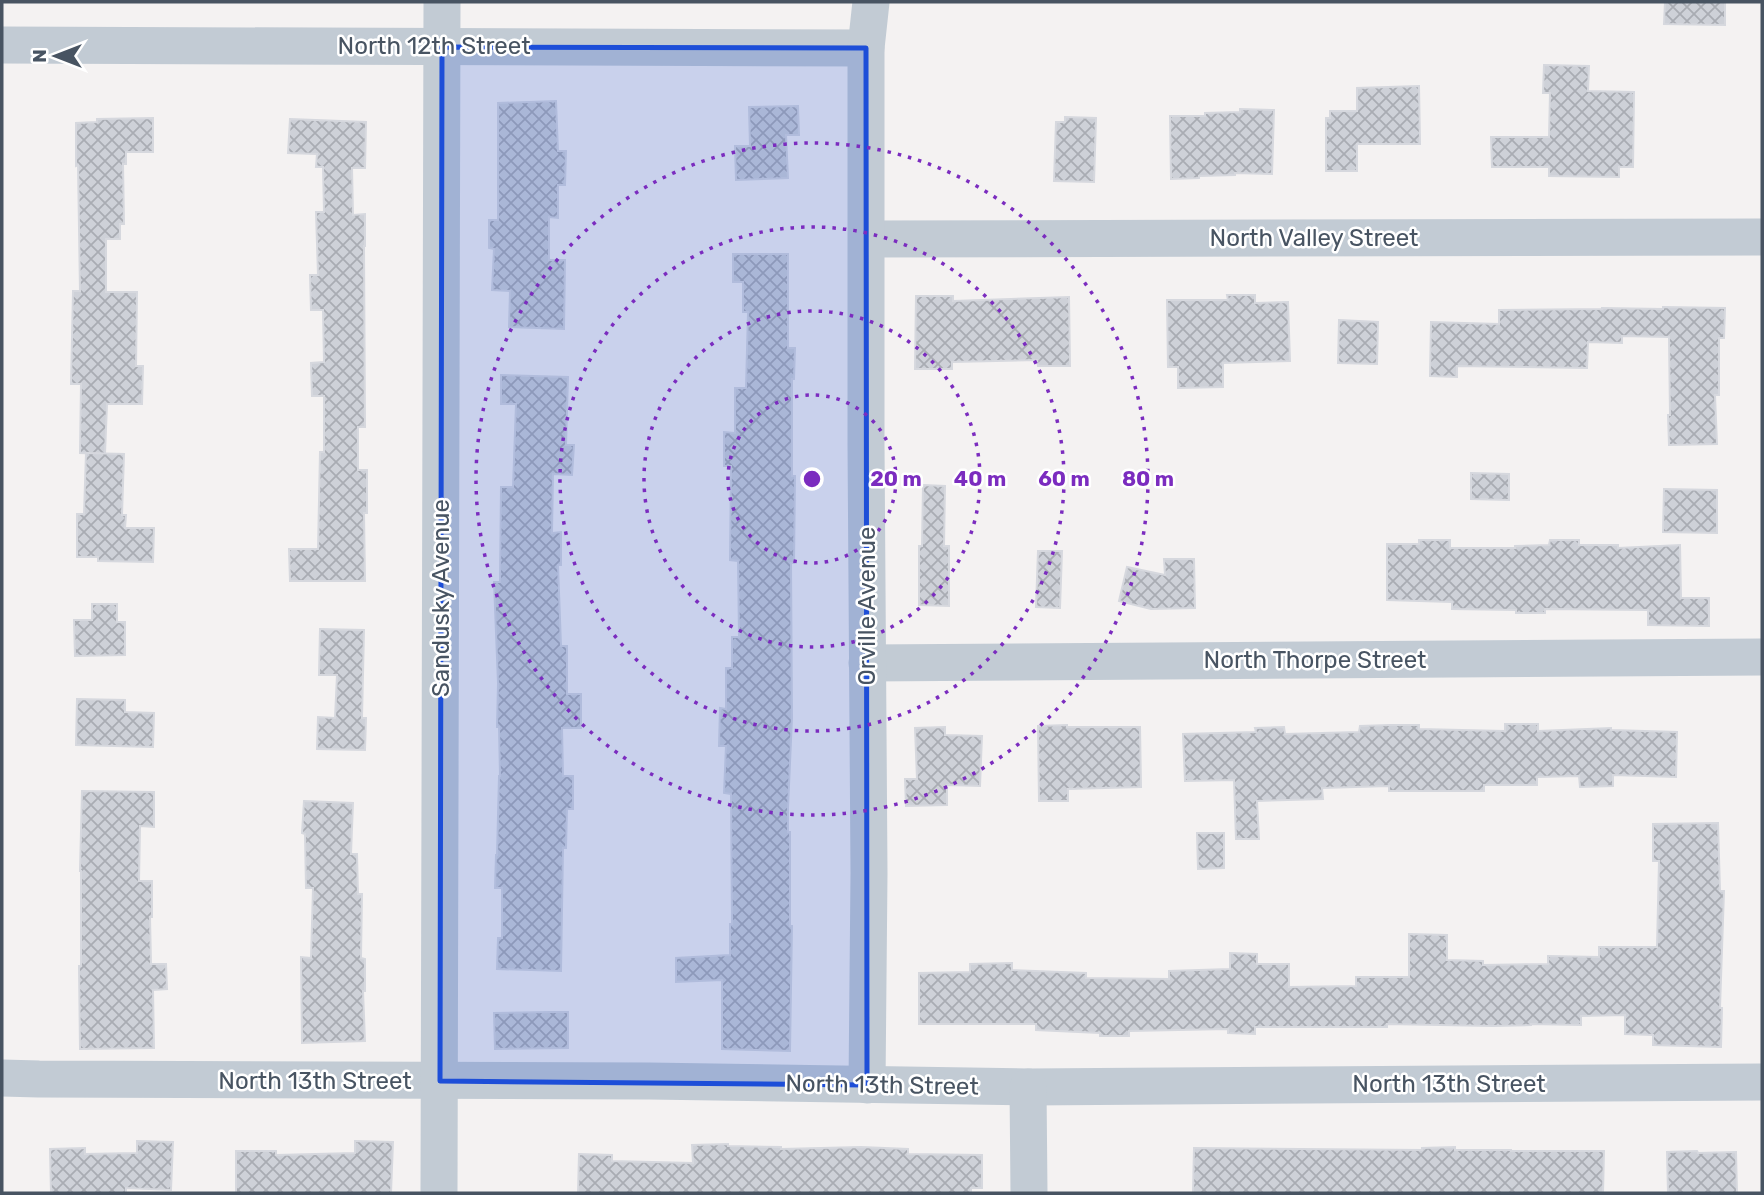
<svg xmlns="http://www.w3.org/2000/svg" width="1764" height="1195" font-family="Rubik,sans-serif">
<style>
.building{fill:url(#building-cross-hatch);stroke:#d6d8de;stroke-width:2}
.lines{fill:none;stroke-linecap:round;stroke-linejoin:round}
.minor{stroke:#c2cbd4;stroke-width:37}
.marked{fill:#1d4ed8;fill-opacity:0.2;stroke:#1d4ed8;stroke-width:5;stroke-linejoin:round}
.ring{fill:none;stroke:#7b2cbf;stroke-width:3.5;stroke-dasharray:3.5 7}
.labels{text-anchor:middle;stroke-width:5;stroke-linejoin:round;paint-order:stroke}
.street-label{font-size:24px;fill:#485462;stroke:#fff}
.centre{fill:#7b2cbf;stroke:#fff;stroke-width:3.5}
.ring-label{font-size:21px;text-anchor:middle;font-weight:bold;fill:#7b2cbf;stroke:#fff;stroke-width:5;stroke-linejoin:round;paint-order:stroke}
</style>
<defs>
<pattern id="building-cross-hatch" width="8" height="8" patternUnits="userSpaceOnUse" patternTransform="scale(1.75)"><rect width="8" height="8" fill="#ced1d8"/><path d="M0 0l8 8M0 8l8-8" fill="none" stroke="#a9acb3"/></pattern>
</defs>
<rect width="100%" height="100%" fill="#f4f2f2"/>
<!-- building -->
<g class="building">
<path d="M1665,2H1725V25L1664,24Z"/>
<path d="M1544,65L1589,66L1588,91L1634,92L1633,167H1619V177L1549,176V167H1492L1491,137H1549L1550,93H1543Z"/>
<path d="M1419,86L1420,144H1357V171H1326V118H1330V111H1357V88Z"/>
<path d="M556,101L558,151H566L565,185H558V218L549,217V260H565L564,329L509,327L510,291L492,290L494,249L489,248V220H498V103Z"/>
<path d="M798,106L799,135H786L788,178L736,180L735,146H750L749,107Z"/>
<path d="M1240,109L1274,110L1272,174L1235,173V175L1199,176V178L1171,179L1170,116H1205V113L1240,112Z"/>
<path d="M1065,117L1096,118L1094,182L1054,181L1056,122H1065Z"/>
<path d="M153,118V152H126V164H123L124,224H120V239H106V292H137L136,366H143L142,404H107L105,454L80,453L81,384H71L73,291H80L78,165L76,166V123L97,122V119Z"/>
<path d="M290,119L366,122L365,168H352L353,215L365,214V246H364L365,427H358V470H367V513H364L365,581H290L289,549H318L320,452H324V396H312L311,363L324,362L323,310H311L310,275H318L316,212H324L323,167H316L317,154L288,153Z"/>
<path d="M733,254H788V348H795L794,379H792V476H795L794,563H791L792,718L788,808V832H790V926H792L790,1051L722,1049V980L676,982V958L730,955V924H732L731,794L724,793L726,746H719L720,708L726,709V668H732V637H739L738,561L730,560L731,466H724V432L735,433V388H746L748,312H743V282H733Z"/>
<path d="M1227,295H1255V303L1288,302L1290,361L1223,363V387L1178,388V367H1168L1167,300H1228Z"/>
<path d="M916,296H953V301L1069,297L1070,366H1038L1037,360L952,362V369H915Z"/>
<path d="M1663,307L1725,308L1724,338H1719V395H1715L1717,444L1669,445L1668,415H1670L1669,337L1622,336V343L1588,342L1587,368L1457,366V377L1430,376L1431,322L1499,324V310L1602,309V308L1663,309Z"/>
<path d="M1339,320L1378,322L1377,364L1338,363Z"/>
<path d="M501,375L568,377L566,445H574L572,475L553,474L552,533L561,532V565H558L561,646H567V694H581V728H562L563,776H573V809H567L566,848H563L561,971L497,969L498,938H502V888H495L496,855H497L499,776H500L499,727H497L498,683L494,582H500L501,487H513L516,404H501Z"/>
<path d="M86,453L124,454L122,515H126L125,528H154L153,562L98,561V557H77V514H84Z"/>
<path d="M1471,473L1509,474V500L1471,499Z"/>
<path d="M923,485L945,486L944,546H949V606L919,605V546H922Z"/>
<path d="M1664,489L1717,490V533L1663,532Z"/>
<path d="M1419,540H1450V548H1515V546L1549,545L1550,540H1579V545H1618V548L1680,545L1681,598H1709V626L1648,625V610L1545,609V613H1516V610L1452,609V602L1387,600V544H1419Z"/>
<path d="M1038,551H1062L1060,608L1036,607Z"/>
<path d="M1164,559H1194L1195,608L1151,609L1119,601L1127,567L1165,575Z"/>
<path d="M92,604H117V622H125V655L75,656L74,620H92Z"/>
<path d="M320,629L364,630L362,718H366L365,750L317,749L318,717L335,718L337,675H319Z"/>
<path d="M77,699L125,700V712L154,713L153,747L76,745Z"/>
<path d="M1505,724H1538V731L1611,728V730L1677,732L1676,777L1613,775V786L1580,787L1579,776L1537,777V785H1484V791H1389V786L1322,788L1323,799L1257,801L1259,839H1236L1234,780L1185,781L1183,734L1256,732L1255,728L1284,727L1285,734L1359,732L1360,726L1390,725H1419V729L1505,731Z"/>
<path d="M1067,725V727H1140L1141,787L1068,789V801H1039L1038,726Z"/>
<path d="M945,727V735L982,736L980,786L947,785V805L906,806L905,779H917L915,728Z"/>
<path d="M82,791L154,792V827L140,826L139,881H152V917H150L151,964H166L167,989L153,990L154,1048L80,1049L79,966H81V871H80Z"/>
<path d="M304,801L353,803L351,854H357L358,894H362L361,958L365,959V991H363L365,1041L302,1043L301,957L311,958L313,888H306L305,834L302,833Z"/>
<path d="M1718,823L1720,891H1724L1720,1008H1722L1721,1047L1653,1045V1035L1625,1034V1015L1581,1016V1025L1531,1024V1025L1493,1026L1387,1024V1027H1255V1034L1228,1033V1029L1129,1031V1036H1100V1033L1036,1030V1024H919V973L970,972V964L1012,963V970L1086,973V978L1169,979V971L1230,969V953L1257,954V964H1289V987L1356,986V977H1409V934L1447,935V960L1483,961V965L1548,964V956L1599,957V947H1657L1659,861H1653V824Z"/>
<path d="M1197,833H1224V868L1198,869Z"/>
<path d="M550,1012H568V1048L495,1049L494,1013Z"/>
<path d="M137,1141L173,1142L171,1190L126,1188V1193H51L50,1149L85,1148V1154L137,1153Z"/>
<path d="M355,1141L393,1142L391,1193H236V1151H276V1155L355,1153Z"/>
<path d="M728,1144V1146L781,1147V1149L861,1147L908,1149V1154L982,1155V1188H971V1193H578L579,1154L612,1155V1161L693,1163L692,1145Z"/>
<path d="M1455,1147V1150H1511V1151H1604L1603,1193H1193L1194,1148L1422,1150V1148Z"/>
<path d="M1697,1151L1698,1153L1736,1152L1737,1193H1668L1667,1152Z"/>
</g>
<g class="lines">
<!-- minor -->
<g class="minor">
<path d="M2,45L866,48"/>
<path d="M867,239L1762,237"/>
<path d="M867,663L1762,657"/>
<path d="M2,1078L39,1079L649,1081L1028,1087L1762,1082"/>
<path d="M867,1085L869,873L866,443V48L871,2"/>
<path d="M1028,1087L1029,1193"/>
<path d="M439,1193L442,2"/>
</g>
</g>
<!-- marked area -->
<path class="marked" d="M442,47L866,48L867,1085L440,1081Z"/>
<!-- distance rings -->
<g class="ring">
<circle cx="812" cy="479" r="84"/>
<circle cx="812" cy="479" r="168"/>
<circle cx="812" cy="479" r="252"/>
<circle cx="812" cy="479" r="336"/>
</g>
<g class="labels">
<!-- street labels -->
<g class="street-label">
<text x="434" y="54">North 12th Street</text>
<text x="1314" y="246">North Valley Street</text>
<text transform="translate(441 598) rotate(-90)" y="8">Sandusky Avenue</text>
<text transform="translate(867 606) rotate(-90)" y="8">Orville Avenue</text>
<text x="1315" y="668">North Thorpe Street</text>
<text x="315" y="1089">North 13th Street</text>
<text x="1449" y="1092">North 13th Street</text>
<text transform="translate(882 1085) rotate(1)" y="8">North 13th Street</text>
</g>
</g>
<circle cx="812" cy="479" r="10" class="centre"/>
<g class="ring-label">
<text x="896" y="486">20 m</text>
<text x="980" y="486">40 m</text>
<text x="1064" y="486">60 m</text>
<text x="1148" y="486">80 m</text>
</g>
<!-- border -->
<rect width="1764" height="1195" fill="none" stroke="#485462" stroke-width="7"/>
<!-- north arrow -->
<g transform="translate(56 56) rotate(270)" stroke="#ffffff" stroke-width="5" paint-order="stroke">
<path d="M0-5L12 26L0 18L-12 26Z" fill="#485462"/>
<text y="-10" font-size="19" font-weight="bold" text-anchor="middle" fill="#485462">N</text>
</g>
</svg>
